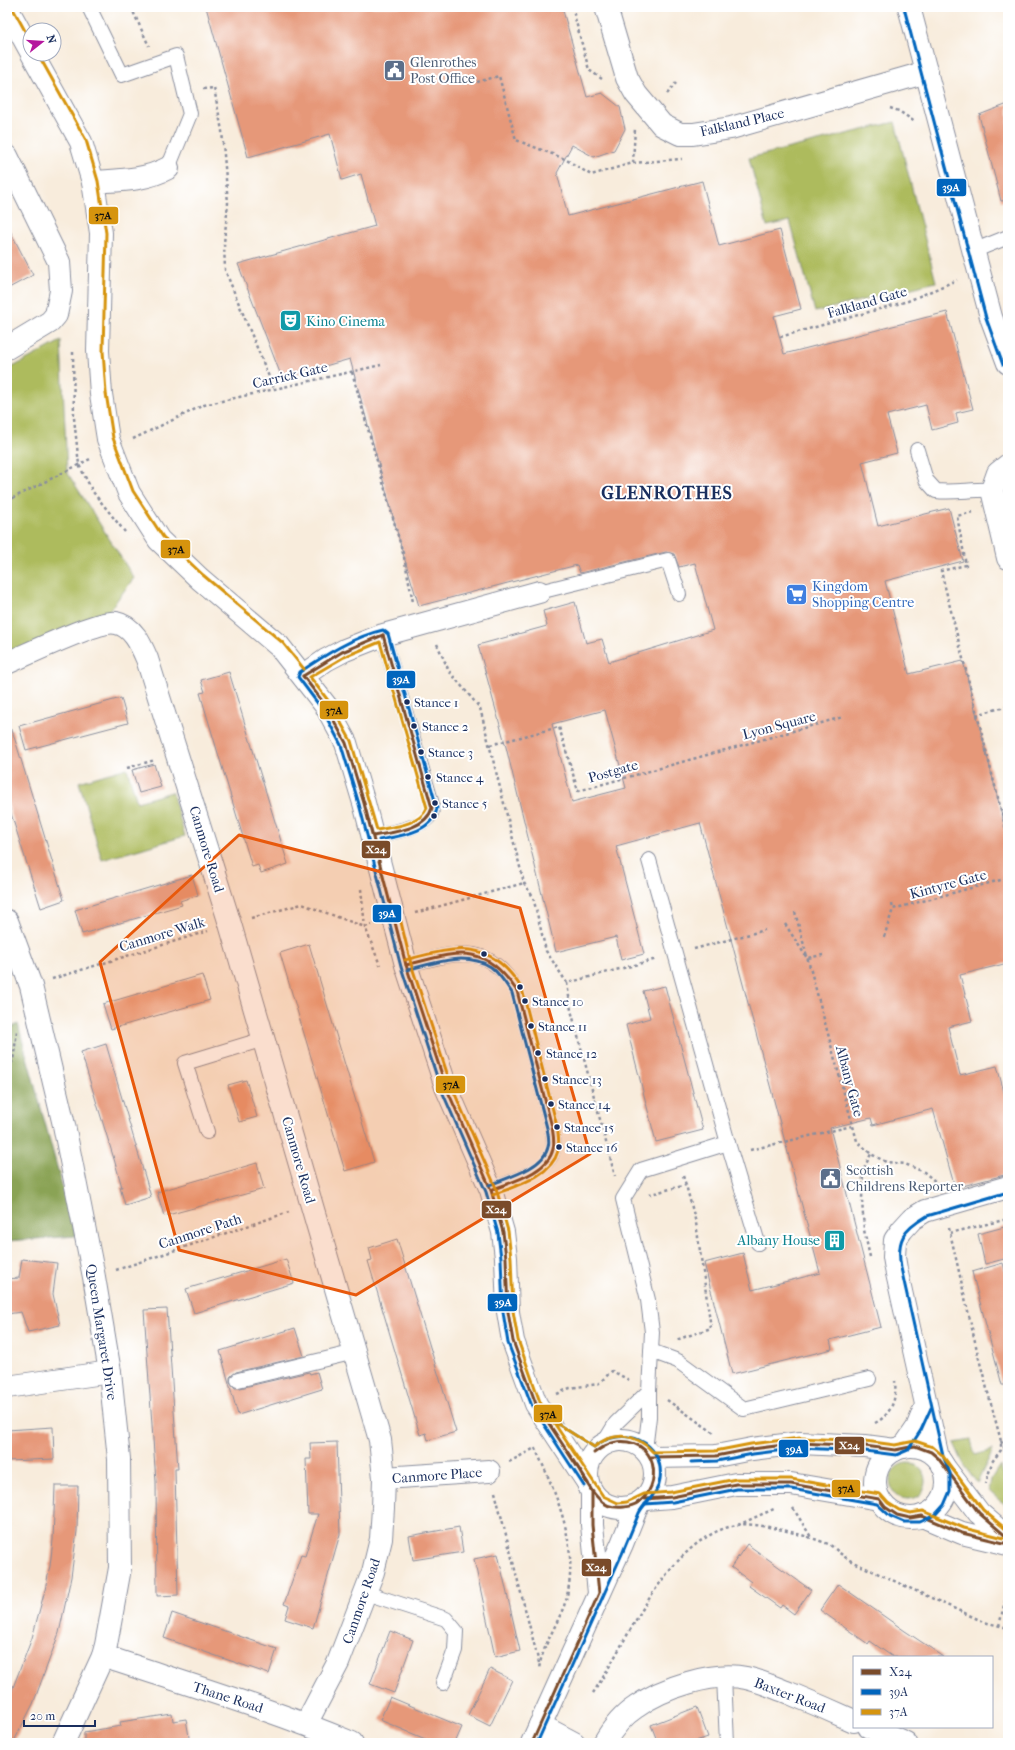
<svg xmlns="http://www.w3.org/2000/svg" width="1015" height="1750" font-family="'IM FELL French Canon',serif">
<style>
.green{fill:#adbb5d;stroke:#64755e}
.forest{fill:#8aa354;stroke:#526959}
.building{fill:#e69879;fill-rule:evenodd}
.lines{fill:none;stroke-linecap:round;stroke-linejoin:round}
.service-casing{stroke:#8a8e9d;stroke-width:16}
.minor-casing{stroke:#8a8e9d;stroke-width:24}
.tertiary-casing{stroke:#8a8e9d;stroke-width:24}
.path{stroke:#8a8e9d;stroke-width:2.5;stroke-dasharray:3 3;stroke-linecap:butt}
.service{stroke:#fff;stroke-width:14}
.minor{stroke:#fff;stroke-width:22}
.tertiary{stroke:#fff;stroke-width:22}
.bus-1-casing{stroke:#fff;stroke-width:6}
.bus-2-casing{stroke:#fff;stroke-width:6}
.bus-3-casing{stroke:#fff;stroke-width:6}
.bus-1{stroke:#7a4b2a;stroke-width:3}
.bus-2{stroke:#0065bd;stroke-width:3}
.bus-3{stroke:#d6940e;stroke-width:3}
.marked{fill:#e8590c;fill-opacity:0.2;stroke:#e8590c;stroke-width:3;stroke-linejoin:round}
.bus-dot{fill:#1b2f5e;stroke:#fff;stroke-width:1.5}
.labels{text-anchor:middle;stroke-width:4;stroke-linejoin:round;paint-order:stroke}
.bus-label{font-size:13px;fill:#1b2f5e;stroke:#fff;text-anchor:start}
.service-label{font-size:14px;fill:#4e5e75;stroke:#fff;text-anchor:start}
.street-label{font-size:14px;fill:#1b2f5e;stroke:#fff}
.culture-label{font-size:14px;fill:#0d838f;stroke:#fff;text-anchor:start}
.shop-label{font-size:14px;fill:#366cbe;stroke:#fff;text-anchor:start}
.district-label{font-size:18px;font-weight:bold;letter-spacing:1px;fill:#1b2f5e;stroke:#fff}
.line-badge{stroke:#fff;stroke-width:1.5}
.badge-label{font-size:11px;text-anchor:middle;font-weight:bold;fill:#fff}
.pale-badge-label{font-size:11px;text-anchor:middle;font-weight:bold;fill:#111}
</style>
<rect width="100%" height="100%" fill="#fff"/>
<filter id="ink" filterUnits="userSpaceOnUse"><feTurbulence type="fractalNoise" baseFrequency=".025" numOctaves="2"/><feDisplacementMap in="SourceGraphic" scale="8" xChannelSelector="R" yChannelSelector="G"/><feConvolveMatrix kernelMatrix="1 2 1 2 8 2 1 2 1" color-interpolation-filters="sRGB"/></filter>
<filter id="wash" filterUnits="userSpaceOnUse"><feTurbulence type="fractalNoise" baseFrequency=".012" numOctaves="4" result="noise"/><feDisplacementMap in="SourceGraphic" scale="16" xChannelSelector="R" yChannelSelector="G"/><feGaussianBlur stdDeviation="0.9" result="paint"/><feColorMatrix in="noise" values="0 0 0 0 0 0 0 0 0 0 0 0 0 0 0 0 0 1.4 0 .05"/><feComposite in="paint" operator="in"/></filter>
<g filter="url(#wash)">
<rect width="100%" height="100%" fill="#f8ecdc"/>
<!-- green -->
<g class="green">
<path d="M895,122L936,282L815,312L790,221L767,226L749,158Z"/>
<path d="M61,341L67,472L134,578L98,625L7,663V370Z"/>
<path d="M127,768L137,802L172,792L185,836L102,860L79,782Z"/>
<path d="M971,1440L975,1455L993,1450L977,1483L963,1463L954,1443Z"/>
<circle cx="908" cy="1481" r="18"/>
<path d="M1000,1465L1001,1471L1008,1485V1508L989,1491L991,1479Z"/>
</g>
<!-- forest -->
<path class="forest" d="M18,1024L76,1236L7,1241V1030Z"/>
<g id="blocks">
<!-- building -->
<g class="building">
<path d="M206,7H562L587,97L602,93L620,107L625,129L614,150L594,157L572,145L557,173L568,216L702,181L719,246L780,230L801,309L774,316L784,354L947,312L973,409L956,413L958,423L932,430L926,405L887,415L897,453L862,462L878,526L949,508L963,561L885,581L909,674L963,661L1008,839V963L960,975L972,1021L948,1027L960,1075L997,1066L1008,1107V1174L955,1188L933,1109L873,1125L871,1118L830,1128L881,1327L830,1340L832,1349L732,1374L704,1263L743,1253L752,1290L820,1273L700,823L616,846L644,954L621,960L616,937L556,952L506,747L478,645L547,626L543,611L575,602L586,643L602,639L609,662L713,630L695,563L679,567L674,554L666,552L580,573L577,565L419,606L404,557L350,359L282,378L238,264L375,226L361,174L342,180L330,134L248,157ZM605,710L626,788L572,802L552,724Z"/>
<path d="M1008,104V200L1001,201L979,115Z"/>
<path d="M7,225L33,275L7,289Z"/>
<path d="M229,672L288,864L261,873L258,865L252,867L200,693L205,692L201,680Z"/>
<path d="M121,698L128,723L26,750L19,726Z"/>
<path d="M7,730H12L64,900L41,908L7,801Z"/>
<path d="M154,764L161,787L139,793L132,770Z"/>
<path d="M192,875L198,895L180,901L182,905L82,934L75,910Z"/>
<path d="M309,944L374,1162L345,1171L280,953Z"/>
<path d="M202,975L210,1000L111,1029L103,1004Z"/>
<path d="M665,986L703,1130L656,1142L626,1025L650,1018L643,991Z"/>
<path d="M106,1044L151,1197L125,1205L120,1187H122L114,1159L81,1052Z"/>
<path d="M246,1080L257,1117L239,1122L228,1085Z"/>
<path d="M257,1163L264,1189L164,1216L157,1192Z"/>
<path d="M1008,1226V1258L985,1264L978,1234Z"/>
<path d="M397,1239L456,1432L428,1440L426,1433L420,1435L368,1261L372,1260L369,1248Z"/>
<path d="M22,1259L57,1263L53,1294L60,1325L28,1332L21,1312L7,1314V1279L19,1278Z"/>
<path d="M286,1259L294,1283L194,1313L186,1289Z"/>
<path d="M1003,1263L1008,1283V1385H1002L972,1272Z"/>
<path d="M167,1309L178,1469H175L178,1595L157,1596L156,1482L144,1310Z"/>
<path d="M295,1328L304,1356L236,1372L230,1377V1382L235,1388H240L309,1372L310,1374L317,1372L322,1389L238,1415L220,1351Z"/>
<path d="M53,1427L54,1459L7,1461V1430Z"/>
<path d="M337,1442L340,1534L313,1628L285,1619L289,1606L284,1604L301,1555L305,1556L318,1514H308L306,1459H311L310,1443Z"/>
<path d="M55,1486H78L77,1531L71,1577L59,1633L33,1704L13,1743H7V1703L32,1638L45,1590L50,1566L53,1540Z"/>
<path d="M459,1527L463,1552L413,1560L409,1536Z"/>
<path d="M747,1544L811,1590L794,1614L782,1605L780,1608L749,1586L751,1582L731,1567Z"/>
<path d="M498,1554L520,1651L495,1657L474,1559Z"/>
<path d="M838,1584L905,1631L944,1657H893L870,1641L868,1644L820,1610Z"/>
<path d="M172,1613L277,1649L269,1674L164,1638Z"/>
<path d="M390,1631L413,1640L394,1693L370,1684Z"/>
<path d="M490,1669L512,1680L490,1726L468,1715Z"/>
<path d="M390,1697L462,1727L455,1743H435L380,1720Z"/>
<path d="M697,1707L708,1737L690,1743H658L651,1725Z"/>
<path d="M172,1714L173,1721L186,1719L190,1743H84V1732L121,1726L120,1722Z"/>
</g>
</g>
</g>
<g filter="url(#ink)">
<use href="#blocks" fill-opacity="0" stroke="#8a8e9d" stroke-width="1"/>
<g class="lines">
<defs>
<g id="service">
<path d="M89,7L122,75L176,56L190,114L168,168"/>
<path d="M973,251L1008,237"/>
<path d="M917,450L926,480L936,491C955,493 973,489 992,490"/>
<path d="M539,592L668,560L679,594"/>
<path d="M373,836C388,833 429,828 432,810C433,806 431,801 430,797L383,635"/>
<path d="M406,965C455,953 488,940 517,991L552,1127C553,1135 555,1142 553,1150C549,1171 510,1182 491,1190"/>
<path d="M207,1132L185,1063L264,1039"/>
<path d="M728,1143L758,1243"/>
<path d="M651,1351L678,1361L744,1409L869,1379"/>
<path d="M238,1380L355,1352"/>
<path d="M602,1446L616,1423L649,1391"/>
<path d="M645,1450L649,1417V1391L652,1332L648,1300L623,1199L641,1170L728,1143L649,860"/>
<path d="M366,1593L446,1619L456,1631L455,1650L443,1683"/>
<path d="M724,1677L727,1743"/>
</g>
<g id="minor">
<path d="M606,7L627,78L636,94L662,125L680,134H693L731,128L927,72"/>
<path d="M909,7L991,317L1008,363"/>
<path d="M7,156L59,262L61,291L56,315L50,322L7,348"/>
<path d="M93,182C119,180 144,181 168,168"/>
<path d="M1008,465L998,473L992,490L1008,558"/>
<path d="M7,663C26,655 100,619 116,623C133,626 141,645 147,659L230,924L380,1440L384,1478L383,1508L381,1539L373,1572L338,1663L306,1724"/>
<path d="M303,676L326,660L345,650L383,635L539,592"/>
<path d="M7,921L31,986L64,1125L94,1277L110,1372L119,1459L120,1568L106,1645L103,1656L63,1743"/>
<path d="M7,1387L110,1372"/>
<path d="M904,1447L917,1428L926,1406"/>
<path d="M938,1458L896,1269L894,1257L895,1240L902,1230L912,1219L925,1211L1008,1187"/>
<path d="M384,1478L489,1471"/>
<path d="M103,1656C187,1684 271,1709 352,1743"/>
<path d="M540,1725L574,1743"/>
<path d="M869,1727L906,1743"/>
<path d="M604,1743C612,1729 622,1716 636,1707C662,1688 713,1671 746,1678C761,1681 775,1688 789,1693C811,1702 832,1711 854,1721"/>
</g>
<g id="tertiary">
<path d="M7,8L30,50"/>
<path d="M32,54L81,142L93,182L101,233L98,351L101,394L108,439L129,493L159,540L200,579L279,646L326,706L346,743L364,803L406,965L446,1087L491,1190L503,1232L506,1258L508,1312L513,1341L536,1404L588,1483"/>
<circle cx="621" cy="1474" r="34"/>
<circle cx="911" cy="1482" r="36"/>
<path d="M651,1457L716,1456L752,1449L800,1443L865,1446L895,1450"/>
<path d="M944,1467L979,1513L1008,1538"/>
<path d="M592,1492V1525L599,1593"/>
<path d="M645,1499L672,1497L736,1484H791L879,1499"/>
<path d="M922,1516L962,1533L1008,1544"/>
<path d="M532,1743L622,1544L638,1504"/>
</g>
</defs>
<!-- service casing -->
<use href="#service" class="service-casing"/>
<!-- minor casing -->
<use href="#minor" class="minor-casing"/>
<!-- tertiary casing -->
<use href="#tertiary" class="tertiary-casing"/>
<!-- path -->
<g class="path">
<path d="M131,7L149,46"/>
<path d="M572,7L589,70L602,79"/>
<path d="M477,82L499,76L516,140L565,159L591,175L633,163L635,128"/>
<path d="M203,89L214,88L222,131L228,203L224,243L225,270L274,389"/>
<path d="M667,94L676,83"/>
<path d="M890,108L899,111L915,122"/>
<path d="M633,163L682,159"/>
<path d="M780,337L908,301L957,280"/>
<path d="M73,352L74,418L79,465L93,492L125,532"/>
<path d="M352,372L404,557L413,602"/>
<path d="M133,439L204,405L381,365"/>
<path d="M7,501L92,458"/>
<path d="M973,512L957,516L966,565L941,571L1008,838"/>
<path d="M437,644L449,671L480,708L524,883L533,897L546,951L567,983L657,959"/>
<path d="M976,715L1008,706"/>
<path d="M490,745L559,727L578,791L843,717"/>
<path d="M127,768L155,760"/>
<path d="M361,889L365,927L380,965"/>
<path d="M892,904L893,909"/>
<path d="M795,912L857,1141L871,1154L886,1162L905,1164L924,1172L937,1183"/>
<path d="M415,913L524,883"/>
<path d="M251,918L302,904L365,927L372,925"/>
<path d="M785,924L807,958L823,955"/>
<path d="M884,937L893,909L1008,878"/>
<path d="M694,949L765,930"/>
<path d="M52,979L208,931"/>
<path d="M567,983L571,1010L615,1176"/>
<path d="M7,1068L13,1061L17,1031"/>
<path d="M750,1150L852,1126"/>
<path d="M683,1176L686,1185"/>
<path d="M649,1193L651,1194L686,1185L696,1223L711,1328L676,1340"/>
<path d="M949,1228L979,1359L1001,1441V1450L992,1462L986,1483"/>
<path d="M950,1233L1008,1219"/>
<path d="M870,1257L864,1230L862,1200L863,1170L871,1154"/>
<path d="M116,1270L289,1212"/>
<path d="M557,1394L570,1388L598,1384L612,1371L631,1381"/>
<path d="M667,1400L714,1433"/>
<path d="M875,1423C891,1415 897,1399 895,1381"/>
<path d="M1001,1441L1008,1455"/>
<path d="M535,1448C558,1497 582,1552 564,1606C556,1627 542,1647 539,1669"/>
<path d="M509,1462L535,1448"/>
<path d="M495,1492L539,1663"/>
<path d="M793,1508L811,1537"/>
<path d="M738,1525L776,1508"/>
<path d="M999,1626L1008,1589"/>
<path d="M593,1693C629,1640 667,1538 737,1525C756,1521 809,1536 828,1544C834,1547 839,1553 845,1557C850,1561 857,1564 864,1567L984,1622L1008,1628"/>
</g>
<!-- service -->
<use href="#service" class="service"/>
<!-- minor -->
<use href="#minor" class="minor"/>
<!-- tertiary -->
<use href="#tertiary" class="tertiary"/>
<defs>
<g id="bus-1">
<path d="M303,676L326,706L346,743L364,803L406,965L446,1087L491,1190L503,1232L506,1258L508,1312L513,1341L536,1404L588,1483L592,1492V1525L599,1593L532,1743"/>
<path d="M303,676L342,652L383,635"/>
<path d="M373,836C392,832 426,830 432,808L383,635"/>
<path d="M406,965C458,952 483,941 517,991L552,1127C553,1134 555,1142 553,1149C548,1173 511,1182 491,1190"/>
<path d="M651,1457L716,1456L752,1449L800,1443L865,1446L895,1450L915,1446L931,1452L938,1458L979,1513L1008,1538"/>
<path d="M577,1466C584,1477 589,1490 599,1499C605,1506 615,1508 624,1507C660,1504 665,1448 628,1442C621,1441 613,1442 607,1445C602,1447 598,1450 594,1453"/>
<path d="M645,1499L672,1497L736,1484H791L879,1499L885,1507L897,1515L910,1518L922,1516L962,1533L1008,1544"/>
</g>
<g id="bus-2">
<path d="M904,8L986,318L1003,365"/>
<path d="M379,840C398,836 433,833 437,808L388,634L383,630C353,637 325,655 300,672L298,677L322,709L341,745L359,804L401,967L441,1089L486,1192L498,1233L501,1258L503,1312L508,1343L532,1406L584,1486"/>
<path d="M407,970C433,963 466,951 491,967C500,974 506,984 512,993L547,1128C548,1134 550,1141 548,1147C544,1168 507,1178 489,1185"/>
<path d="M691,1462L717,1461L753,1454L800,1448L865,1451L896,1455L908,1450L921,1430L931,1408"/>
<path d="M645,1504L673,1502L737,1489H791L877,1504L890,1516L904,1522H920L935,1515L944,1505L950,1491V1473L943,1456L901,1268C896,1240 903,1230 927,1216L1008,1192"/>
<path d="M537,1743L622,1554L639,1513C645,1501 658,1495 660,1479C665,1441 622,1424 594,1447L553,1421"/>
</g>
<g id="bus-3">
<path d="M12,7L30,40"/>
<path d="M38,54L86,140L98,181L106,233L103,351L106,393L113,438L133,491L163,537L203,575L283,643L304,669"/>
<path d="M380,642L427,808C420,825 393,827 377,830L351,741L330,703L310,677L344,657Z"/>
<path d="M400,918L411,964L451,1085L496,1188L508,1231L511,1258L513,1311L518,1340L540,1402L603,1496L618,1503L627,1502L644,1494L671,1492L736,1479H791L880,1494L888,1503L899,1510L910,1513L923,1511L964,1528L1008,1539"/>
<path d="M405,960C456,947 490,937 522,989L557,1126C558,1134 560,1143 558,1151C551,1177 515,1186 493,1195"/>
<path d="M553,1421L594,1447C614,1431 636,1433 653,1452L715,1451L751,1444L800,1438L865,1441L895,1445L915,1441L933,1447L942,1455L983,1510L1008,1531"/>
</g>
</defs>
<!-- bus-1 casing -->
<use href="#bus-1" class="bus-1-casing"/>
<!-- bus-2 casing -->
<use href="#bus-2" class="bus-2-casing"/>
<!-- bus-3 casing -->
<use href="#bus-3" class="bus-3-casing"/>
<!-- bus-1 -->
<use href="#bus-1" class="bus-1"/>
<!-- bus-2 -->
<use href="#bus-2" class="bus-2"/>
<!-- bus-3 -->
<use href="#bus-3" class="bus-3"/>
</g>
</g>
<!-- marked area -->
<path class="marked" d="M239,835L520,908L590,1154L356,1295L179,1250L100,962Z"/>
<!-- icons -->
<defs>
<symbol id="civic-square" viewBox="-11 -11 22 22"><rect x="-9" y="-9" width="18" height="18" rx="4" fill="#5c6f8a" stroke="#fff"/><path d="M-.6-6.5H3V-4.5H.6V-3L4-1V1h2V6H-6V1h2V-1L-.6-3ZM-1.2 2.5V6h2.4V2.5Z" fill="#fff"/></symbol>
<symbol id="theatre-square" viewBox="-11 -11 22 22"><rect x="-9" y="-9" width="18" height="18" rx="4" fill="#0f9aa8" stroke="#fff"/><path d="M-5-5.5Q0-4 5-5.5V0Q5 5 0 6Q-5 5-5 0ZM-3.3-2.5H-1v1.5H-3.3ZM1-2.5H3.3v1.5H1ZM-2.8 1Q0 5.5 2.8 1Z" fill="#fff"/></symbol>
<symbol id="supermarket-square" viewBox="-11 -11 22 22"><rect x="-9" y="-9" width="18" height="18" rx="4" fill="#3f7fe0" stroke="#fff"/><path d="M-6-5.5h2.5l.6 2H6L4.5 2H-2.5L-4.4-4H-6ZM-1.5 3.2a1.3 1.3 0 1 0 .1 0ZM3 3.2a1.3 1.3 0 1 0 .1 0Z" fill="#fff"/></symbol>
<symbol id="building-square" viewBox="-11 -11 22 22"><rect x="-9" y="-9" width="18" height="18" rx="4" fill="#0f9aa8" stroke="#fff"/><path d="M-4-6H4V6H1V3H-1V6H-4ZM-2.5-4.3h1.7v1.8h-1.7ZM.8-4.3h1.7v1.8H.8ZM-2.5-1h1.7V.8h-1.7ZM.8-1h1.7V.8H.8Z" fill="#fff"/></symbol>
</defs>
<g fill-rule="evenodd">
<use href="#civic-square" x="382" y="58" width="25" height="25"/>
<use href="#theatre-square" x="278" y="308" width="25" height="25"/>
<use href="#supermarket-square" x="784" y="582" width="25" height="25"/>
<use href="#civic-square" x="818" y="1166" width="25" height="25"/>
<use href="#building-square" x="822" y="1228" width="25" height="25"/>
</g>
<!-- markers -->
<g class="bus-dot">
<circle cx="407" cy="702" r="3.5"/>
<circle cx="414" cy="726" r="3.5"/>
<circle cx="421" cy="752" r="3.5"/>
<circle cx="428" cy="777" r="3.5"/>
<circle cx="435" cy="803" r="3.5"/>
<circle cx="434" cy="816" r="3.5"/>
<circle cx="484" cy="954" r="3.5"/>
<circle cx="520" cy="987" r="3.5"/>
<circle cx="525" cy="1001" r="3.5"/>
<circle cx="531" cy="1026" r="3.5"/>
<circle cx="538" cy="1053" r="3.5"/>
<circle cx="545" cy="1079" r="3.5"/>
<circle cx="551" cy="1104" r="3.5"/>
<circle cx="557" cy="1127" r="3.5"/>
<circle cx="559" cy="1147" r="3.5"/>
</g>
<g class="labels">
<!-- bus labels -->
<g class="bus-label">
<text x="414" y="707">Stance 1</text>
<text x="422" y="731">Stance 2</text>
<text x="428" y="757">Stance 3</text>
<text x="436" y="782">Stance 4</text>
<text x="442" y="808">Stance 5</text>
<text x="532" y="1006">Stance 10</text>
<text x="538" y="1031">Stance 11</text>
<text x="546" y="1058">Stance 12</text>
<text x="552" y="1084">Stance 13</text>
<text x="558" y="1109">Stance 14</text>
<text x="564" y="1132">Stance 15</text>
<text x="566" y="1152">Stance 16</text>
</g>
<!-- service labels -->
<g class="service-label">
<text x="410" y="67">Glenrothes<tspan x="410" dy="16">Post Office</tspan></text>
<text x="846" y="1175">Scottish<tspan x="846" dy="16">Childrens Reporter</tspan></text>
</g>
<!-- street labels -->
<g class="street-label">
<text transform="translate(742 122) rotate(-13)" y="5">Falkland Place</text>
<text transform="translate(867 302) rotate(-16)" y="5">Falkland Gate</text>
<text transform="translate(290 375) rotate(-13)" y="5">Carrick Gate</text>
<text transform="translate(779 725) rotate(-15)" y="5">Lyon Square</text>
<text transform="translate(613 771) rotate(-16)" y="5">Postgate</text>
<text transform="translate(207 849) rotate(73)" y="5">Canmore Road</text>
<text transform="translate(948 884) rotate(-15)" y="5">Kintyre Gate</text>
<text transform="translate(162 934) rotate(-17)" y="5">Canmore Walk</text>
<text transform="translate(850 1081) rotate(75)" y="5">Albany Gate</text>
<text transform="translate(299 1160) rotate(74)" y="5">Canmore Road</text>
<text transform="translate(200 1231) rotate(-18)" y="5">Canmore Path</text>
<text transform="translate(102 1332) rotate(81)" y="5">Queen Margaret Drive</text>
<text transform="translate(437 1475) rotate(-4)" y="5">Canmore Place</text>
<text transform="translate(361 1601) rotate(-71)" y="5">Canmore Road</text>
<text transform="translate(790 1695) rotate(21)" y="5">Baxter Road</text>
<text transform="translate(228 1697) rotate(18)" y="5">Thane Road</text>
</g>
<!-- culture labels -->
<g class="culture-label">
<text x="306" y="326">Kino Cinema</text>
<text x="820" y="1245" text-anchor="end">Albany House</text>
</g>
<!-- shop labels -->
<g class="shop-label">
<text x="812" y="591">Kingdom<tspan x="812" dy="16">Shopping Centre</tspan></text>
</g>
<!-- district labels -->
<g class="district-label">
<text x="667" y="499">GLENROTHES</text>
</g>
</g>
<g class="line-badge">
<rect x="936" y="178" width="31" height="19" rx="4" fill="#0065bd"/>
<rect x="88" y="206" width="31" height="19" rx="4" fill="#d6940e"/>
<rect x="160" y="539" width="31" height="20" rx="4" fill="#d6940e"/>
<rect x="386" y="670" width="30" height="19" rx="4" fill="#0065bd"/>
<rect x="319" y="700" width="30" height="20" rx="4" fill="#d6940e"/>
<rect x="361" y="840" width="30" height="19" rx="4" fill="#7a4b2a"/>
<rect x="372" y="904" width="30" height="19" rx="4" fill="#0065bd"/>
<rect x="435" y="1075" width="31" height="19" rx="4" fill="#d6940e"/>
<rect x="481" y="1200" width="31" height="19" rx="4" fill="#7a4b2a"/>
<rect x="487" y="1293" width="31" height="19" rx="4" fill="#0065bd"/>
<rect x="533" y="1404" width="30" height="19" rx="4" fill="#d6940e"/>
<rect x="834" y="1436" width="31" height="19" rx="4" fill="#7a4b2a"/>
<rect x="778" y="1439" width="31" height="19" rx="4" fill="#0065bd"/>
<rect x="831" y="1479" width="30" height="19" rx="4" fill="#d6940e"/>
<rect x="581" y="1558" width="31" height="19" rx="4" fill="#7a4b2a"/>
</g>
<g class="badge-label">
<text x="951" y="191">39A</text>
<text x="401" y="683">39A</text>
<text x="376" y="853">X24</text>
<text x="387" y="917">39A</text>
<text x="496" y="1213">X24</text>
<text x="503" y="1306">39A</text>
<text x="849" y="1449">X24</text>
<text x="794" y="1453">39A</text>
<text x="596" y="1571">X24</text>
</g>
<g class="pale-badge-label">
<text x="103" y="219">37A</text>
<text x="176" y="553">37A</text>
<text x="334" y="714">37A</text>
<text x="451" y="1088">37A</text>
<text x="548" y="1418">37A</text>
<text x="846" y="1492">37A</text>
</g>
<!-- margin -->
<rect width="1015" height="1750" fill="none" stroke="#fff" stroke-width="24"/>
<!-- legend -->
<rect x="853" y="1656" width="140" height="72" fill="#ffffff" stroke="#a4acbf"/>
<rect x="861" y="1669" width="20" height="6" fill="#7a4b2a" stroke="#a4acbf"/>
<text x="889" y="1676" font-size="12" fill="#1b2f5e">X24</text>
<rect x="861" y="1689" width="20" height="6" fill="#0065bd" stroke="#a4acbf"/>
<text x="889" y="1696" font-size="12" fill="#1b2f5e">39A</text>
<rect x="861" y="1709" width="20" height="6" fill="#d6940e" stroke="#a4acbf"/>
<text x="889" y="1716" font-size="12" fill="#1b2f5e">37A</text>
<!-- north arrow -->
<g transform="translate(42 42) rotate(73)"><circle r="19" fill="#ffffff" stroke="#a4acbf"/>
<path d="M0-3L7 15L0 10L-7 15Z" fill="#b5179e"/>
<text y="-6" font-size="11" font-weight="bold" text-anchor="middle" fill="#1b2f5e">N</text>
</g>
<!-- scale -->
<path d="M24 1720v6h71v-6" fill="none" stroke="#1b2f5e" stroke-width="2"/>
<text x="30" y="1720" font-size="12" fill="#1b2f5e" stroke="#ffffff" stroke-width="3" paint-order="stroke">20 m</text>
</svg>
